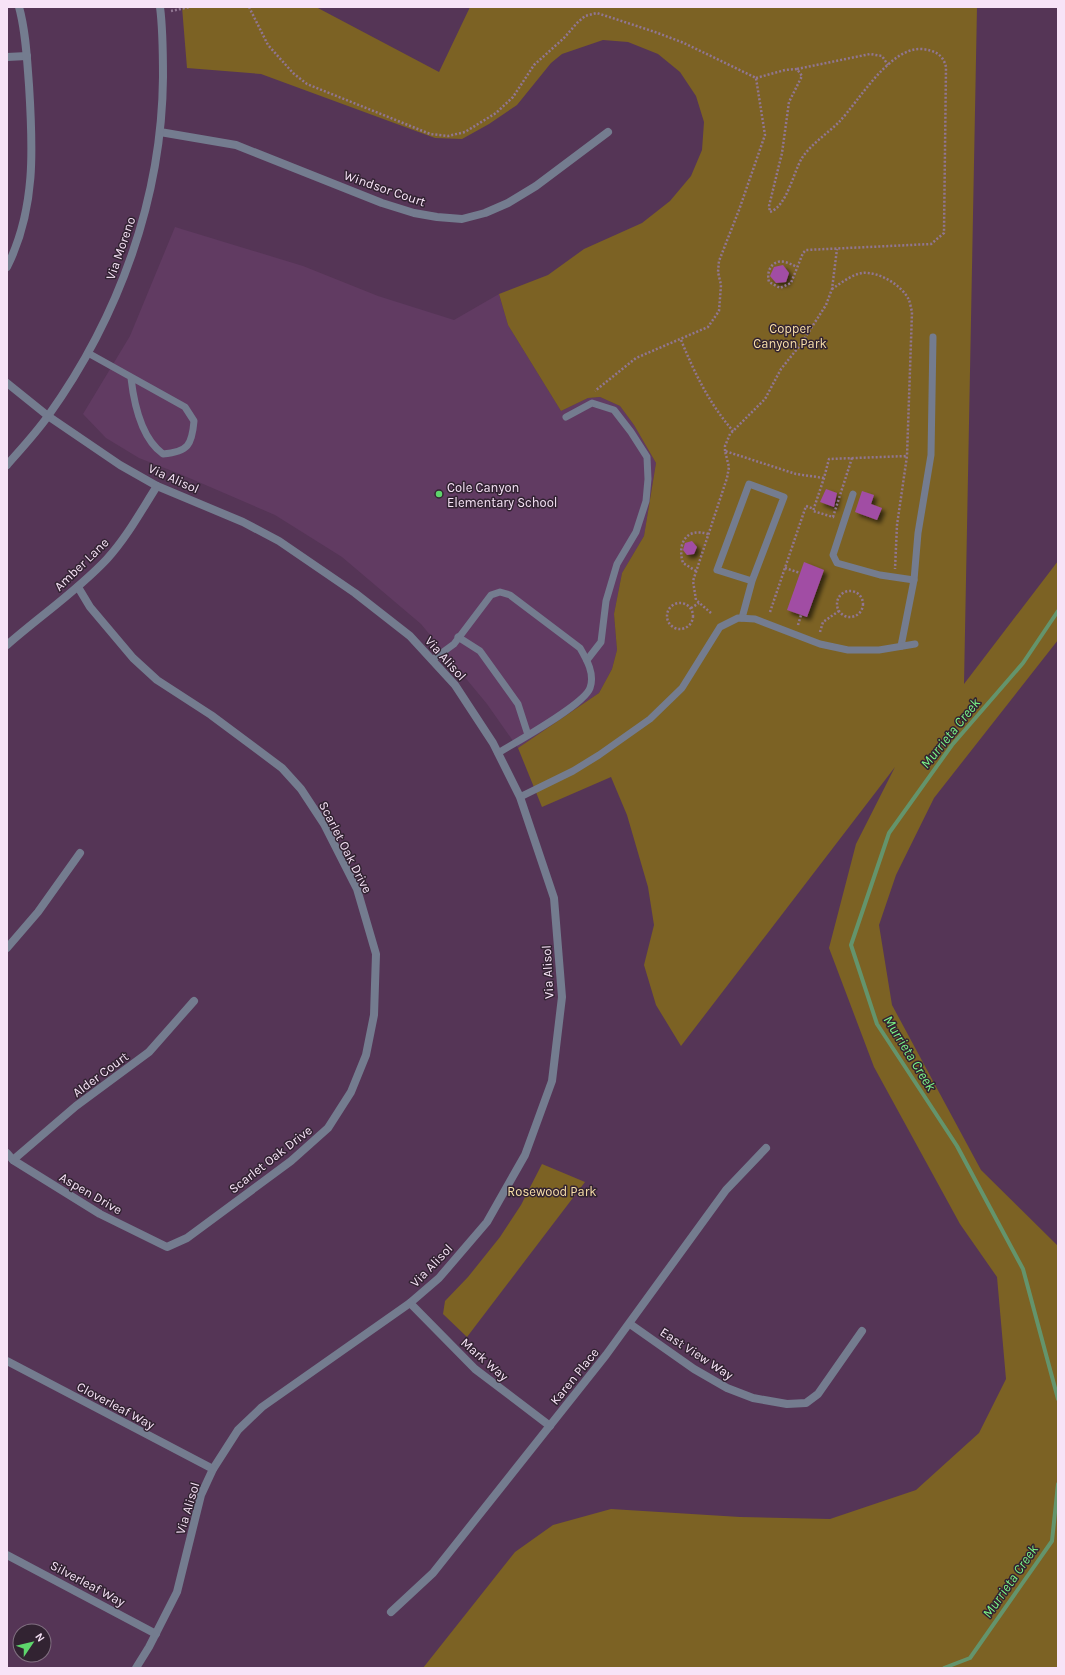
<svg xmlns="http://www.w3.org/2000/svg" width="1065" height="1675" font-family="Karla,sans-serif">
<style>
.built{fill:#613b62}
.green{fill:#7c6224}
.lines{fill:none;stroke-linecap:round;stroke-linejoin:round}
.stream{stroke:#64946c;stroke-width:4}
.building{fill:#a14ea4;filter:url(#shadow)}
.path{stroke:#917692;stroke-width:2.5;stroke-dasharray:2 2;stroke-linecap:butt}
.service{stroke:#747c8f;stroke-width:7}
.minor{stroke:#747c8f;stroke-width:8}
.tertiary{stroke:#747c8f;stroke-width:8}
.poi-dot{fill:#5ed56c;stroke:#322332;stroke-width:1.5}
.labels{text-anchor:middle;stroke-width:3;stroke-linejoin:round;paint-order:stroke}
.street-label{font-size:13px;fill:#f7e3f7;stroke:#322332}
.park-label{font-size:13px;fill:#f8dfa9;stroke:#322332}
.poi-label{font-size:13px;fill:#f7e3f7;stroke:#322332;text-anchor:start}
.water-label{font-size:14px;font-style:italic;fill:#7af587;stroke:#322332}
</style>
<defs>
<filter id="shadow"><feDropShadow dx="3.5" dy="3.5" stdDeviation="2" flood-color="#0009"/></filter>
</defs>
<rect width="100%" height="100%" fill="#553556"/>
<!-- built -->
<path class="built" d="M175,227L303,266L378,296L454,320L499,294L508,325L561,411L588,398L600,397L620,406L634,425L656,463L644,536L622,573L614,614L617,650L612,669L599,693L518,748L487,704L421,624L342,557L275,515L180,474L139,458L106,438L83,414L130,336Z"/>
<!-- green -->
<g class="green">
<path d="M182,7H316L439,72L470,7H977L964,684L1058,561V640L934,798L896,875L879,925L892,1005L981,1170L1058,1246V1668H423L515,1552L553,1525L611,1509L740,1517L830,1519L916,1490L979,1433L1006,1379L997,1277L960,1224L874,1067L829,948L856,844L895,767L681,1046L656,1005L644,965L654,925L648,887L627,815L611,777L542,807L518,748L599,693L612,669L617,650L614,614L622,573L644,536L656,463L634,425L620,406L600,397L588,398L561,411L508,325L499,294L548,275L584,249L642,223L670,201L691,176L702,150L704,122L696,96L680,72L658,54L628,42L603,40L562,54L551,63L517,105L489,124L462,139L435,138L261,74L187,68Z"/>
<path d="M542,1164L585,1182L467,1337L443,1314L445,1301L468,1277L500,1237L521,1205Z"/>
</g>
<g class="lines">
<!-- stream -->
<g class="stream">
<path d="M1058,611L1023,663L952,745L889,833L851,945L877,1024L957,1146L1023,1269L1058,1399"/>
<path d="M944,1668L970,1658L1052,1541L1058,1484"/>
</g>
</g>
<!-- building -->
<g class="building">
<path d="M783,265L789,273L786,282L776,283L770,276L774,267Z"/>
<path d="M826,489L837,493L834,507L820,502Z"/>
<path d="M862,491L874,495L871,504L882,508L877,520L855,512Z"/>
<path d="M692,541L697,547L694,554L687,555L683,550L685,543Z"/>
<path d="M804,562L824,570L807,617L787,610Z"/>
</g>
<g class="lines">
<!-- path -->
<g class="path">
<path d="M249,7L268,45L293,73L307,84L430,134L448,136L465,132L496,113L513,97L534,65L564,38L577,23L585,16L597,13L655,32L684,43L756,78L765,135L739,210L719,261L718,272L721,285L719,311L708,327L636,358L595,391"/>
<path d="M171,11L190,7"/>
<path d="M797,69L870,54L882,56L888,65"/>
<path d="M756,78L785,70L797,69L802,76L789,102L782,153L769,206L770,212C787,206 793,173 802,158C811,144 827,134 839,122C859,101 889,48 921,49C934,50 943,54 946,67L944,233L931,244L806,250L803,253L791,283L780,288L769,282C766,271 772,259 785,262C789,263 793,265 797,267"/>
<path d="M832,289C841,283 851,275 862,273C878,271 902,285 909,300C910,303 911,308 912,312L907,456"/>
<path d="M681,340C695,374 709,403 733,431"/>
<path d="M725,451V446L730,434L765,399L781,369L801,344L826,305L832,289L837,249"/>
<path d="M852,458L833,517L813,511L824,478L829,459L907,456L897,525L895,569"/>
<path d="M785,568L800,573"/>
<path d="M696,571L683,563C677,544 686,527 708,534"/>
<circle cx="850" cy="604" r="13"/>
<circle cx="680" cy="616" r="13"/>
<path d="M691,608L699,603"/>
<path d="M770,612L806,506L814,509"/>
<path d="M711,613L696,600L693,581L727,478L729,467L725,451L796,474L824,478"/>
<path d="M798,625L801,615"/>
<path d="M820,632L823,622L839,611"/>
</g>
<!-- service -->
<g class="service">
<path d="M88,353L185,407L194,421C192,445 188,452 163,454C141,438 134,404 131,378"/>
<path d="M566,417L592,403L614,410L631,432L647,457L648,479L646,501L636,532L617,564L606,601L601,642L587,660"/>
<path d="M853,494L833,555L837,563L880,575L914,580"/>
<path d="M742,618L752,581L784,497L749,484L717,570L752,581"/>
<path d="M458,637L480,651L518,704L528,735"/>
<path d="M901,646L914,580L918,533L931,455L933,337"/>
<path d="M432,660L454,644L491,595L500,592L510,595L580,648C587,660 595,674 590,688C584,705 516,742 498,753"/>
<path d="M520,797L573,771L599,755L650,719L682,688L720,627L738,618L755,619L820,644L848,650H879L915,644"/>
</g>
<!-- minor -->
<g class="minor">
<path d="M7,57L27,56"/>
<path d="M160,132L236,145L382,203L414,213L437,217L462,219L485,213L508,203L536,186L608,132"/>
<path d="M7,267C36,209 33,148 29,85C27,60 26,32 19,7"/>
<path d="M7,383L48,416L120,465L157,486L243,522L279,541L355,593L410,636L455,685L493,743L520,797L554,898L562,997L552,1081L525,1155L487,1222L439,1278L410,1303L262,1407L238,1430L213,1469L201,1495L177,1592L149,1647L136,1668"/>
<path d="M7,645C40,616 77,591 107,559C127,537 141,511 157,486"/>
<path d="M7,948L38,912L80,853"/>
<path d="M7,1153L13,1160L100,1214L167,1247L187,1238L291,1161L328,1128L351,1092L366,1055L374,1015L376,954L357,889L324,824L301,789L282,768L211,715L157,680L133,658L90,607L78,587"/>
<path d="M13,1160L76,1106L149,1052L194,1001"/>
<path d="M410,1303L475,1369L550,1426"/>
<path d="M630,1324L694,1369L727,1388L753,1398L787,1404L806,1403L818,1394L862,1331"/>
<path d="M7,1361L213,1469"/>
<path d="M7,1555L156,1634"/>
<path d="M391,1612L433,1573L606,1355L726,1190L766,1148"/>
</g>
<!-- tertiary -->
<path class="tertiary" d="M7,465C21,449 36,433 48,416C119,317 162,198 163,77C163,53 163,30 160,7"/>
</g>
<!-- markers -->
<circle class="poi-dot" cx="439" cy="494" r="4"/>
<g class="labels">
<!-- street labels -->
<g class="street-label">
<text transform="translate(385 188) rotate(19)" y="5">Windsor Court</text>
<text transform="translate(120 248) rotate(-71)" y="5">Via Moreno</text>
<text transform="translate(174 478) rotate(24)" y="5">Via Alisol</text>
<text transform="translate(81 564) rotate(-44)" y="5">Amber Lane</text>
<text transform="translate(446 658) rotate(48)" y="5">Via Alisol</text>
<text transform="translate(346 847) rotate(63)" y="5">Scarlet Oak Drive</text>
<text transform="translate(547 972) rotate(-93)" y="5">Via Alisol</text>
<text transform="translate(100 1074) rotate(-37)" y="5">Alder Court</text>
<text transform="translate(270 1159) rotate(-38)" y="5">Scarlet Oak Drive</text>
<text transform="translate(91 1193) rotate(30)" y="5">Aspen Drive</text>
<text transform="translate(431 1265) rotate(-46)" y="5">Via Alisol</text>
<text transform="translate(697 1353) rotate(33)" y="5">East View Way</text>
<text transform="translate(485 1359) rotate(41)" y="5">Mark Way</text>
<text transform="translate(574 1376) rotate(-51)" y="5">Karen Place</text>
<text transform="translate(116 1405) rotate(28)" y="5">Cloverleaf Way</text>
<text transform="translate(187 1508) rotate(-73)" y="5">Via Alisol</text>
<text transform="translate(88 1583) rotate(28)" y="5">Silverleaf Way</text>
</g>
<!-- park labels -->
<g class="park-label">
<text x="790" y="333">Copper<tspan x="790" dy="15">Canyon Park</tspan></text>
<text x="552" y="1196">Rosewood Park</text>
</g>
<!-- poi labels -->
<g class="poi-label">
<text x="447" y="492">Cole Canyon<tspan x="447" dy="15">Elementary School</tspan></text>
</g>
<!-- water labels -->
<g class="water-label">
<text transform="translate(950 733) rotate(-51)" y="5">Murrieta Creek</text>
<text transform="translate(910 1053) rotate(58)" y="5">Murrieta Creek</text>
<text transform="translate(1010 1581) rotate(-55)" y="5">Murrieta Creek</text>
</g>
</g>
<!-- border -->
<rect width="1065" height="1675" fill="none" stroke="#f7e3f7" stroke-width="16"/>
<!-- north arrow -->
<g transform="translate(32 1643) rotate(55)"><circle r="19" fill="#322332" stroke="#817081"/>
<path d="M0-3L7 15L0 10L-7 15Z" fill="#5ed56c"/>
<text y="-6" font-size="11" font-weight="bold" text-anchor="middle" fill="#f7e3f7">N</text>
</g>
</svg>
